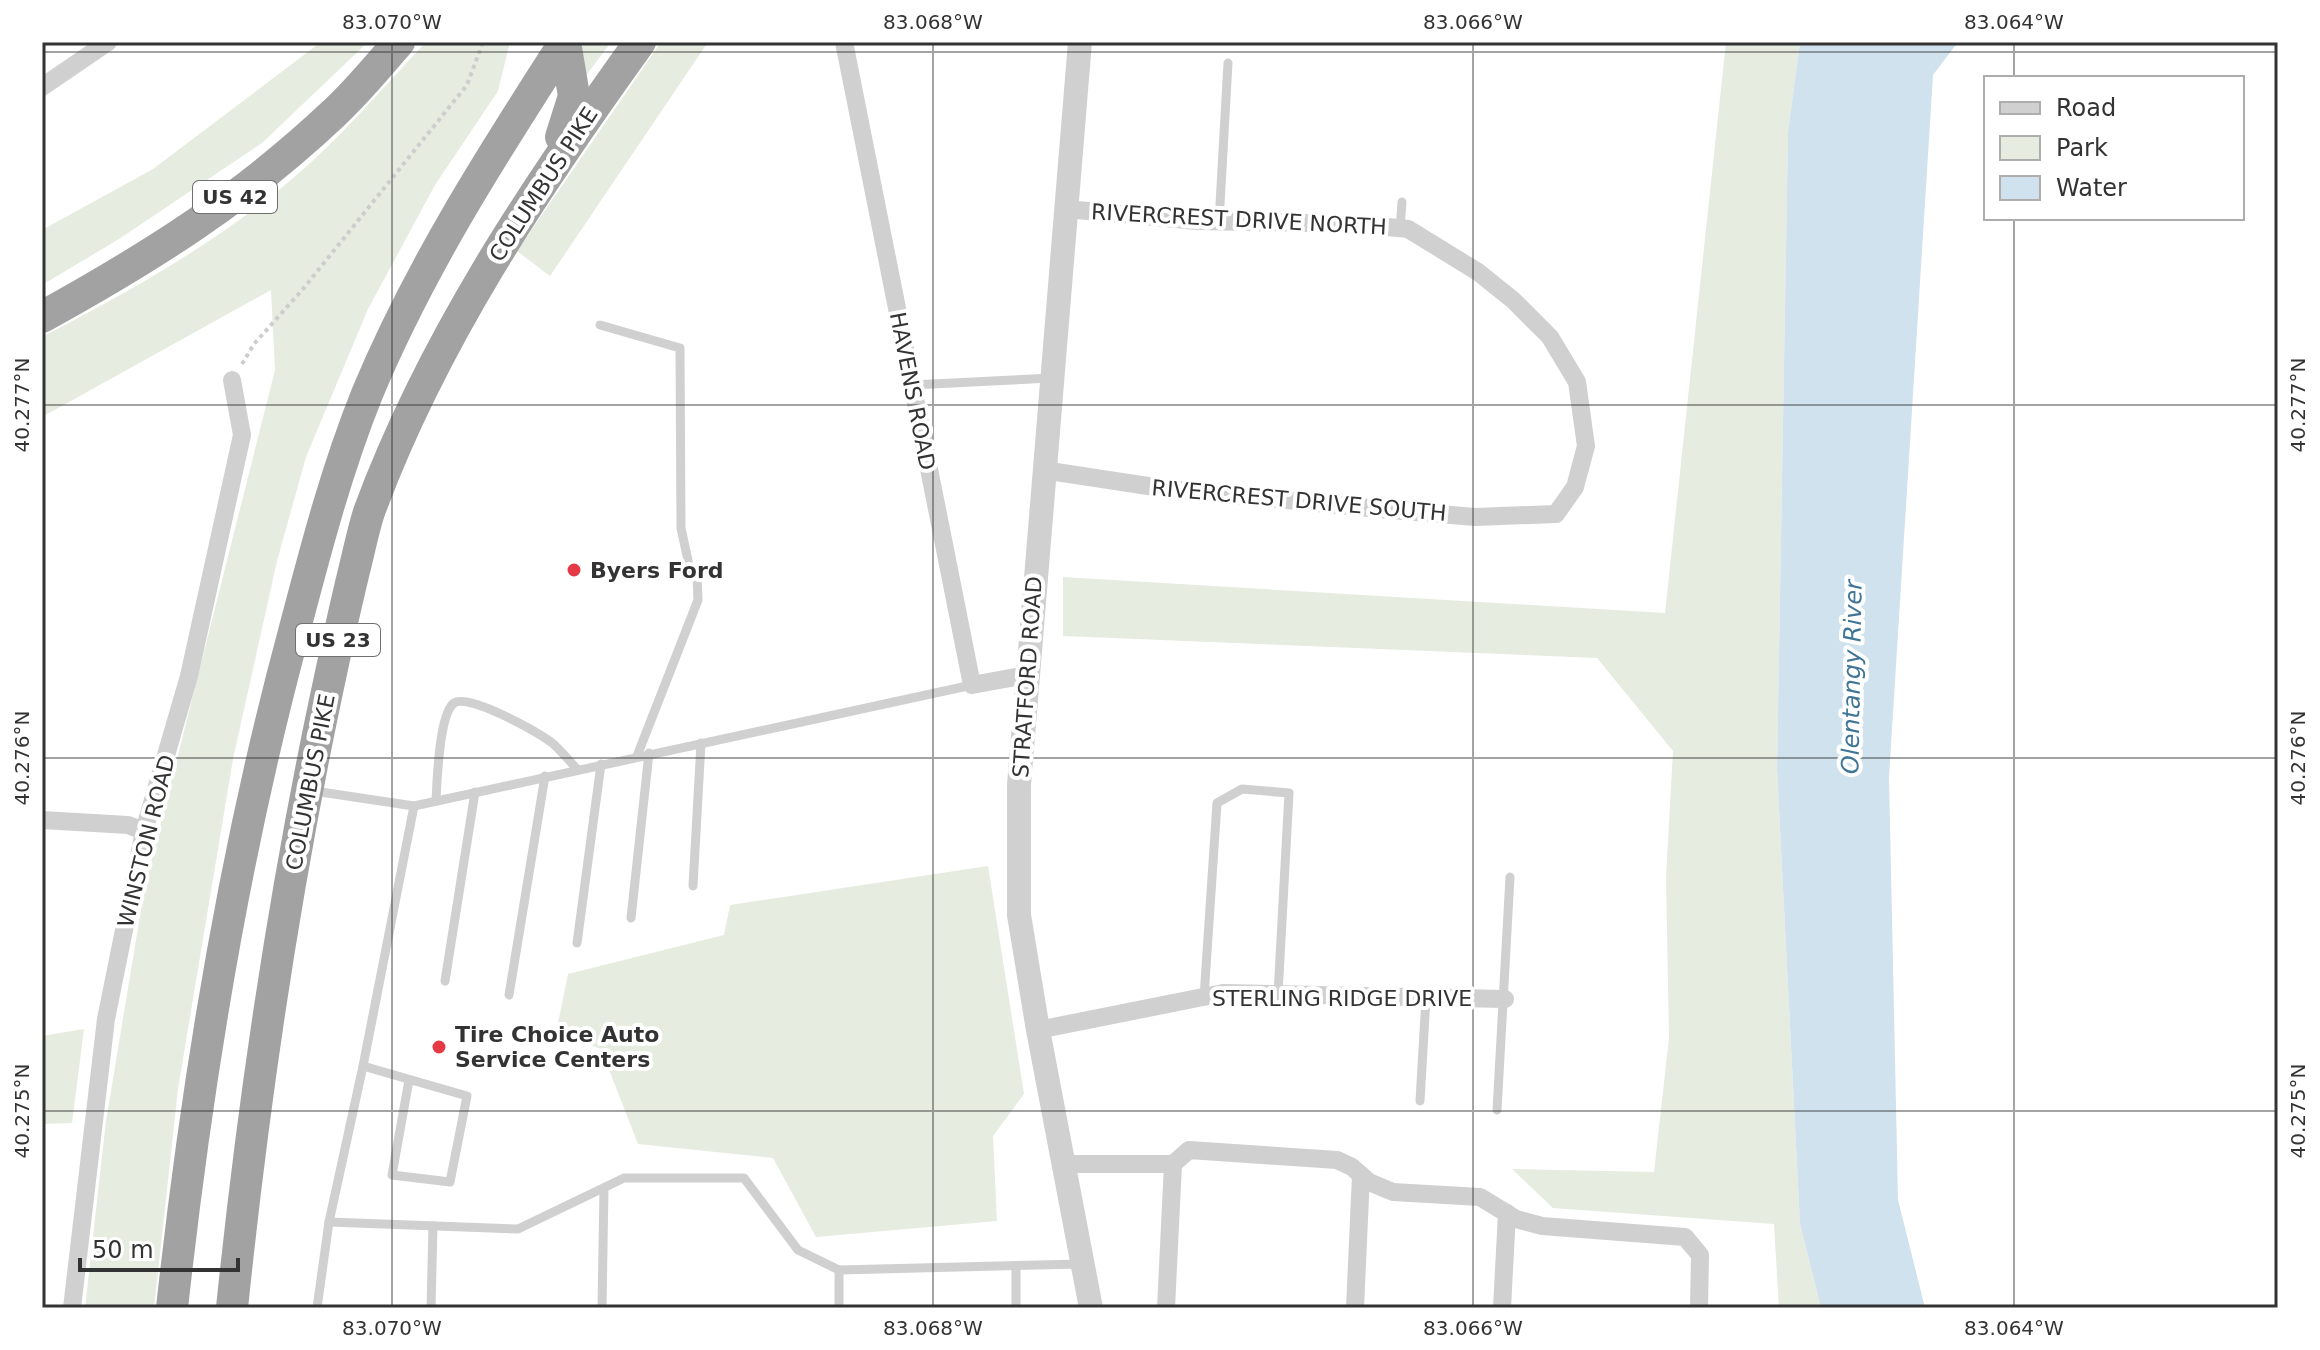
<svg xmlns="http://www.w3.org/2000/svg" width="2320" height="1350" font-family="'DejaVu Sans',sans-serif">
<style>
.green{fill:#e6ecdf}
.water{fill:#cfe2ee}
.lines{fill:none;stroke-linecap:round;stroke-linejoin:round}
.path{stroke:#cdcdcd;stroke-width:4;stroke-dasharray:4 4;stroke-linecap:butt}
.service{stroke:#d0d0d0;stroke-width:9}
.minor{stroke:#d0d0d0;stroke-width:18}
.tertiary{stroke:#d0d0d0;stroke-width:24}
.trunk{stroke:#a2a2a2;stroke-width:32}
.ticks{fill:none;stroke:#333;stroke-width:2;stroke-opacity:0.45}
.poi-dot{fill:#e63946;stroke:#fff;stroke-width:3}
.labels{text-anchor:middle;stroke-width:8;stroke-linejoin:round;paint-order:stroke}
.shield{fill:#fff;stroke:#707070;stroke-width:2}
.shield-label{font-size:20px;font-weight:bold;fill:#333}
.street-label{font-size:22px;fill:#333;stroke:#fff}
.poi-label{font-size:22px;font-weight:bold;fill:#333;stroke:#fff;text-anchor:start}
.water-label{font-size:24px;font-style:italic;fill:#3f7597;stroke:#fff}
.neatline{fill:none;stroke:#333;stroke-width:3}
.ticks-label{font-size:20px;text-anchor:middle;fill:#333}
</style>
<rect width="100%" height="100%" fill="#fff"/>
<!-- green -->
<g class="green">
<path d="M321,42H368L262,143L119,239L42,285V230L153,169Z"/>
<path d="M426,42H510L498,91L435,185L368,309L306,457L277,561L233,759L178,1089L154,1308H85L106,1121L145,886L275,370L271,290L42,417V337C135,289 230,235 308,165C350,127 387,83 426,42Z"/>
<path d="M581,42H611L585,77Z"/>
<path d="M661,42H708L550,276L517,251Z"/>
<path d="M1726,42H1800L1788,132L1777,769L1800,1224L1821,1308H1779L1774,1224L1553,1208L1512,1169L1654,1172L1669,1038L1666,877L1673,751L1597,658L1063,636V577L1665,613Z"/>
<path d="M988,866L1024,1094L993,1136L997,1221L816,1237L773,1158L638,1144L601,1049L556,1033L568,974L724,935L730,905Z"/>
<path d="M84,1029L72,1123L42,1124V1036Z"/>
</g>
<!-- water -->
<path class="water" d="M1800,42H1958L1933,75L1889,777L1898,1200L1925,1308H1821L1800,1224L1777,769L1788,132Z"/>
<g class="lines">
<!-- path -->
<path class="path" d="M242,364L254,344L303,289L467,85L483,42"/>
<!-- service -->
<g class="service">
<path d="M1219,222L1228,63"/>
<path d="M1400,229L1402,202"/>
<path d="M600,325L680,348L681,528L689,565L697,576L698,600L637,756"/>
<path d="M912,385L1051,378"/>
<path d="M314,791L414,806L363,1066L329,1222L317,1308"/>
<path d="M436,801C437,782 439,714 454,703C469,693 537,732 551,742C561,750 569,761 577,769"/>
<path d="M414,806L972,685"/>
<path d="M693,886L701,743"/>
<path d="M631,918L649,753"/>
<path d="M577,943L601,764"/>
<path d="M445,981L475,792"/>
<path d="M509,995L545,776"/>
<path d="M1204,997L1217,803L1242,789L1289,793L1278,994"/>
<path d="M363,1066L467,1096L450,1182L392,1175L409,1080"/>
<path d="M1420,1101L1426,998"/>
<path d="M1497,1110L1510,877"/>
<path d="M329,1222L518,1229L624,1178H744L798,1250L839,1270L1081,1264"/>
<path d="M839,1270V1308"/>
<path d="M431,1308L433,1226"/>
<path d="M602,1308L604,1188"/>
<path d="M1016,1308V1266"/>
</g>
<!-- minor -->
<g class="minor">
<path d="M844,42L972,685L1027,675"/>
<path d="M42,87L108,42"/>
<path d="M1043,470L1161,488L1379,509L1475,517L1556,514L1575,487L1586,446L1577,382L1550,337L1513,300L1478,272L1408,229L1357,224L1197,221L1066,209"/>
<path d="M42,820L128,825L144,831"/>
<path d="M1038,1030L1223,993L1505,999"/>
<path d="M1064,1164H1173L1189,1150L1337,1160L1352,1167L1369,1182L1393,1192L1480,1197L1516,1219L1542,1226L1685,1237L1700,1255L1699,1308"/>
<path d="M72,1308L106,1019L144,831L189,676L242,435L232,380"/>
<path d="M1166,1308L1173,1164"/>
<path d="M1355,1308L1361,1175"/>
<path d="M1502,1308L1507,1213"/>
</g>
<!-- tertiary -->
<path class="tertiary" d="M1080,42L1019,785V915L1038,1030L1091,1308"/>
<!-- trunk -->
<g class="trunk">
<path d="M561,137L574,96L565,42"/>
<path d="M42,317C149,258 243,199 333,114C357,92 378,66 399,42"/>
<path d="M172,1308C197,1080 234,853 294,632C315,552 336,471 367,394C419,269 492,155 565,42"/>
<path d="M232,1308C252,1114 280,921 319,730C330,677 341,624 354,571C359,551 363,531 369,512C432,341 535,188 640,42"/>
</g>
</g>
<!-- ticks -->
<path class="ticks" d="M392,42V1308M933,42V1308M1473,42V1308M2014,42V78M42,52H2278M2014,218V1308M42,405H2278M42,758H2278M42,1111H2278"/>
<!-- markers -->
<g class="poi-dot">
<circle cx="574" cy="570" r="8"/>
<circle cx="439" cy="1047" r="8"/>
</g>
<g class="labels">
<!-- shield labels -->
<g class="shield">
<rect x="193" y="181" width="84" height="32" rx="6"/>
<rect x="296" y="624" width="84" height="32" rx="6"/>
</g>
<g class="shield-label">
<text x="235" y="204">US 42</text>
<text x="338" y="647">US 23</text>
</g>
<!-- street labels -->
<g class="street-label">
<text transform="translate(543 184) rotate(-57)" y="8">COLUMBUS PIKE</text>
<text transform="translate(1239 219) rotate(3)" y="8">RIVERCREST DRIVE NORTH</text>
<text transform="translate(913 391) rotate(79)" y="8">HAVENS ROAD</text>
<text transform="translate(1299 500) rotate(5)" y="8">RIVERCREST DRIVE SOUTH</text>
<text transform="translate(1027 677) rotate(-86)" y="8">STRATFORD ROAD</text>
<text transform="translate(310 782) rotate(-79)" y="8">COLUMBUS PIKE</text>
<text transform="translate(146 841) rotate(-76)" y="8">WINSTON ROAD</text>
<text x="1342" y="1006">STERLING RIDGE DRIVE</text>
</g>
<!-- poi labels -->
<g class="poi-label">
<text x="590" y="578">Byers Ford</text>
<text x="455" y="1042">Tire Choice Auto<tspan x="455" dy="25">Service Centers</tspan></text>
</g>
<!-- water labels -->
<g class="water-label">
<text transform="translate(1852 677) rotate(-89)" y="8">Olentangy River</text>
</g>
</g>
<!-- border -->
<rect width="2320" height="1350" fill="none" stroke="#ffffff" stroke-width="88"/>
<!-- legend -->
<rect x="1984" y="76" width="260" height="144" fill="#ffffff" stroke="#adadad" stroke-width="2"/>
<rect x="2000" y="102" width="40" height="12" fill="#d0d0d0" stroke="#adadad" stroke-width="2"/>
<text x="2056" y="116" font-size="24" fill="#333333">Road</text>
<rect x="2000" y="136" width="40" height="24" fill="#e6ecdf" stroke="#adadad" stroke-width="2"/>
<text x="2056" y="156" font-size="24" fill="#333333">Park</text>
<rect x="2000" y="176" width="40" height="24" fill="#cfe2ee" stroke="#adadad" stroke-width="2"/>
<text x="2056" y="196" font-size="24" fill="#333333">Water</text>
<!-- scale -->
<path d="M80 1258v12h158v-12" fill="none" stroke="#333333" stroke-width="4"/>
<text x="92" y="1258" font-size="24" fill="#333333" stroke="#ffffff" stroke-width="6" paint-order="stroke">50 m</text>
<rect x="44" y="44" width="2232" height="1262" class="neatline"/>
<g class="ticks-label">
<text x="392" y="29">83.070°W</text>
<text x="933" y="29">83.068°W</text>
<text x="1473" y="29">83.066°W</text>
<text x="2014" y="29">83.064°W</text>
<text transform="translate(22 405) rotate(-90)" y="7">40.277°N</text>
<text transform="translate(2298 405) rotate(-90)" y="7">40.277°N</text>
<text transform="translate(22 758) rotate(-90)" y="7">40.276°N</text>
<text transform="translate(2298 758) rotate(-90)" y="7">40.276°N</text>
<text transform="translate(22 1111) rotate(-90)" y="7">40.275°N</text>
<text transform="translate(2298 1111) rotate(-90)" y="7">40.275°N</text>
<text x="392" y="1335">83.070°W</text>
<text x="933" y="1335">83.068°W</text>
<text x="1473" y="1335">83.066°W</text>
<text x="2014" y="1335">83.064°W</text>
</g>
</svg>
